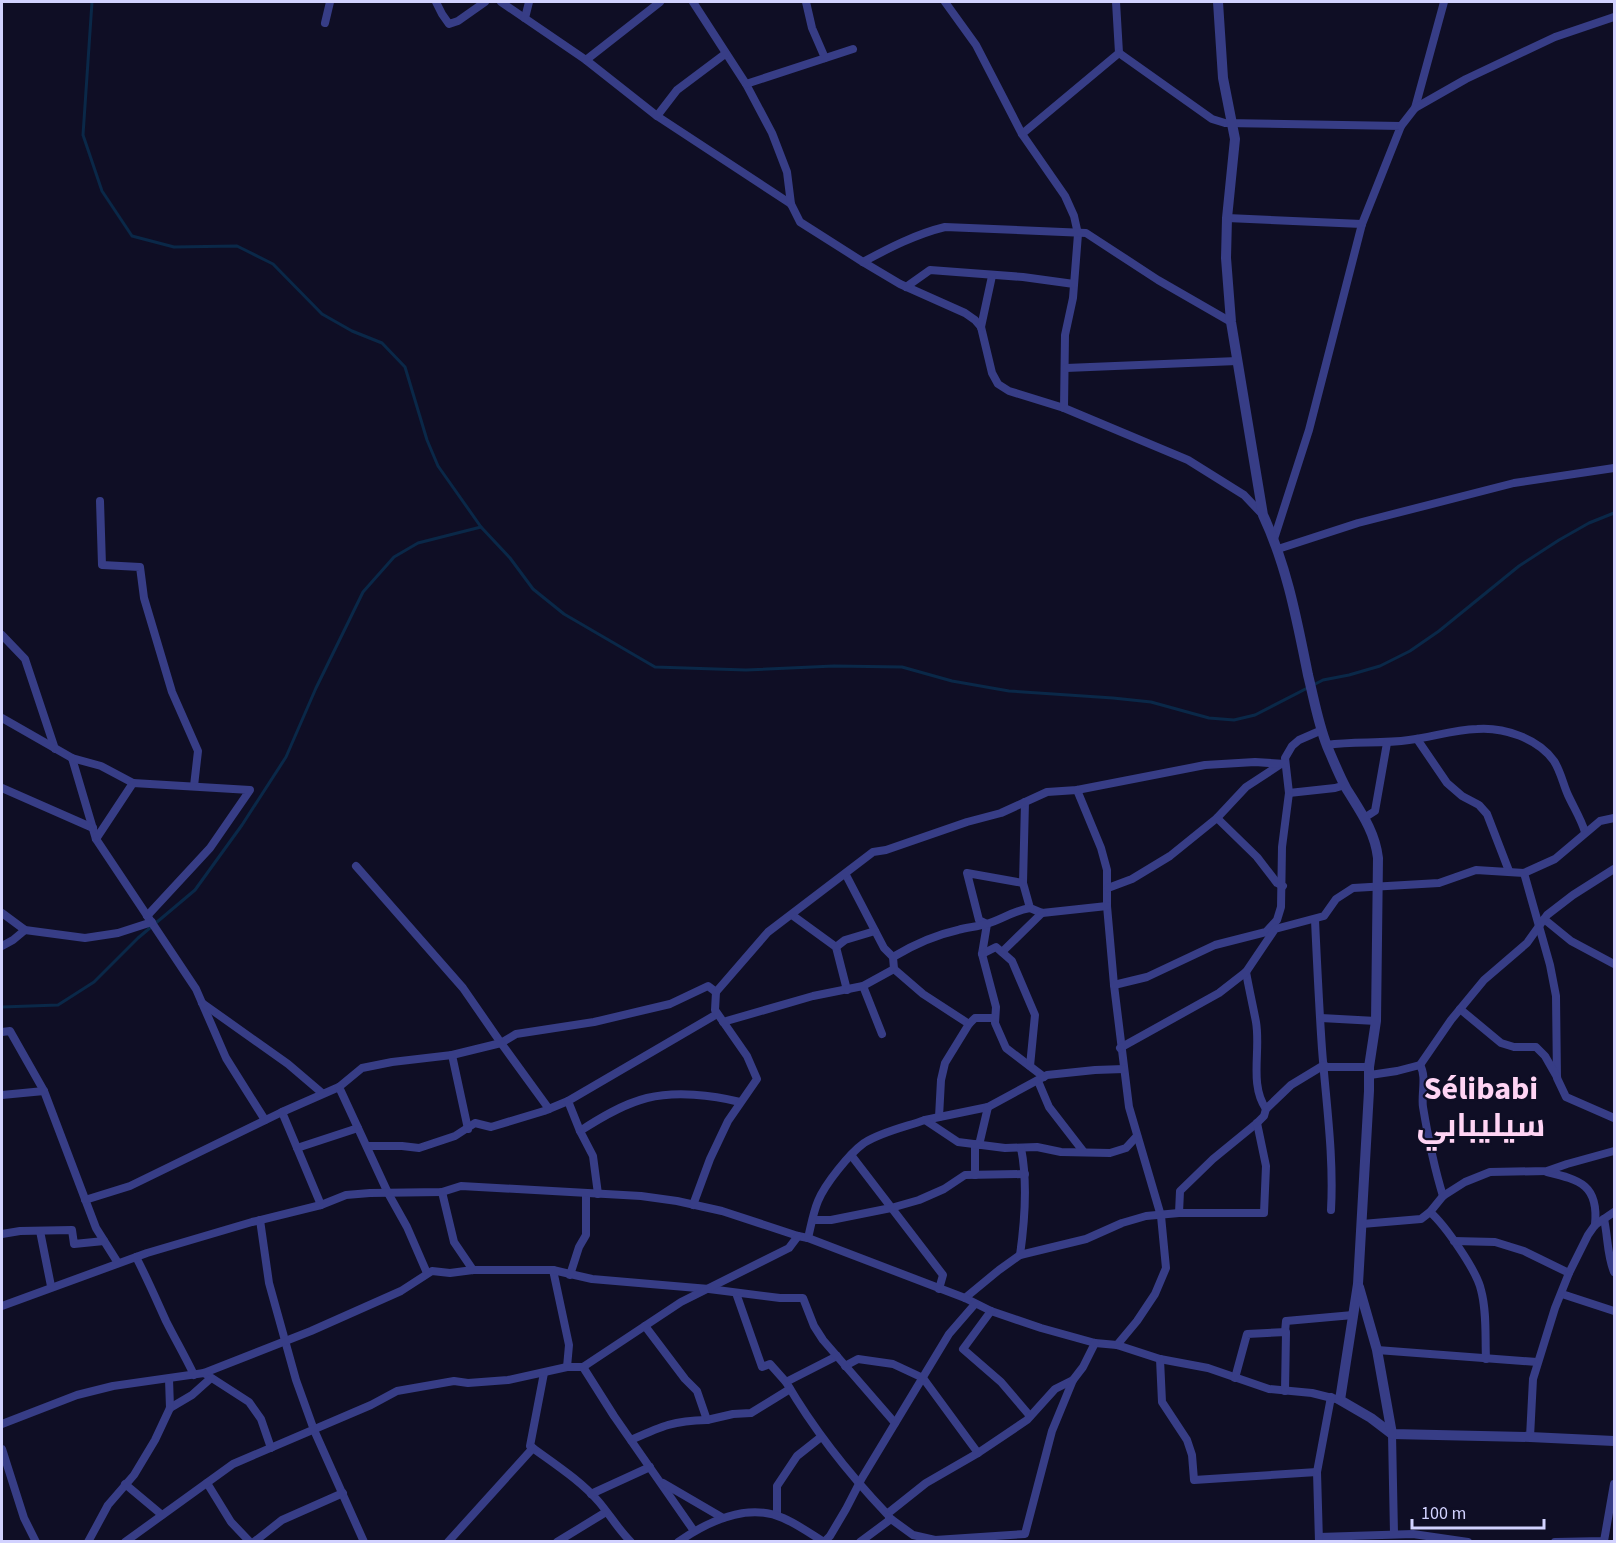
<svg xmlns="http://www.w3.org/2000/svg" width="1616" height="1543" font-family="'Source Sans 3',Cairo,sans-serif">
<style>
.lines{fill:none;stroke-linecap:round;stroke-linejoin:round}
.stream{stroke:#0a2848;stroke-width:3}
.minor{stroke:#373d86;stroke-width:8}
.tertiary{stroke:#373d86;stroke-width:10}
.labels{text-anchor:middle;stroke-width:4.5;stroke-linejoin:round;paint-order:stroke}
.town-label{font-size:32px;font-weight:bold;fill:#ffd4f4;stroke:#0f0e25}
</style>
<rect width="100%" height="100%" fill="#0f0e25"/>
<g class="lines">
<!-- stream -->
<g class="stream">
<path d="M92,2L83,135L102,191L132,236L174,247L237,246L273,264L322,314L352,331L382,343L405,367L427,440L438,466L481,527L510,558L533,589L564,614L655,667L746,670L834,666L902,667L952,681L1009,691L1113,698L1151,702L1209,718L1234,720L1255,715L1323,680L1349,675L1380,666L1410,651L1439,631L1519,566L1559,540L1589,523L1614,513"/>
<path d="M2,1007L58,1005L94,982L138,938L195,890L242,825L286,757L316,688L363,592L394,557L418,543L481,527"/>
</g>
<!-- minor -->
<g class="minor">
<path d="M436,2L442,14L449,24L458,21L485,2"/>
<path d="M501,2L586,60L657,116L791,204L800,222L863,262L900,284L965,313L975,320L981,327L992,373L998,384L1009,391L1064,408L1188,460L1244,495L1263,515"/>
<path d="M693,2L746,84L772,133L787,172L791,204"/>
<path d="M806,2L812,28L825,58"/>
<path d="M945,2L976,45L1022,134L1065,196L1074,216L1078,234L1073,298L1065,335L1064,408"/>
<path d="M1116,2L1119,53"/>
<path d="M525,18L529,2"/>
<path d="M325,23L330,2"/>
<path d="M1119,53L1212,119L1225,123L1401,126L1362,224L1309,430L1274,539"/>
<path d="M586,60L660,2"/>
<path d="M746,84L853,49"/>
<path d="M1415,108L1444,2"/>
<path d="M657,116L677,90L725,54"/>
<path d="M1401,126L1415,108L1466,79L1555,37L1614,17"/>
<path d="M1022,134L1119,53"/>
<path d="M1227,218L1362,224"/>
<path d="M863,262C889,248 916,234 945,227L1086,233L1158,280L1231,322"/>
<path d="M906,287L930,270L1023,277L1074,284"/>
<path d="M981,327L992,276"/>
<path d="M1066,368L1237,361"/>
<path d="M100,501L102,565L140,567L144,598L172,692L198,751L194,786"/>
<path d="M1278,549L1358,523L1514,483L1614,468"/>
<path d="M2,635L25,659L55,749"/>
<path d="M2,718L72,758L96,839L196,989L226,1058L265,1120"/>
<path d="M1417,739L1447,783L1462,796L1479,805L1487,814L1509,871"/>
<path d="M1327,745C1354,741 1381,744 1409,740C1432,737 1453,730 1477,729C1503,727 1538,738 1554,761C1561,772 1563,784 1568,795C1574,808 1581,819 1585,832"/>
<path d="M72,758L101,766L133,783"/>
<path d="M2,788L93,828"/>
<path d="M1077,790L1101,848L1107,870V906L1114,985L1129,1107L1161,1216L1166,1268L1155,1294L1137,1321L1117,1345"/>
<path d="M1289,793L1335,788L1345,785"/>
<path d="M1025,802L1023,883L1030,908L1042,913L1107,906"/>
<path d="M1217,818L1257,857L1277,883L1283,886"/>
<path d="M1364,818L1375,811L1387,743"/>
<path d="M96,839L133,783L250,790L210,848L147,916"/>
<path d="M356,866L463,988L501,1043L516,1034L594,1022L670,1004L708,986L716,992"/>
<path d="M1524,873L1550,965L1556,996L1557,1078L1566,1097L1614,1118"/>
<path d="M846,875L884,948L893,957"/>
<path d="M1023,883L967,873L979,920L987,924L982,954L996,1007L995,1023L1006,1048L1044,1077"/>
<path d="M1108,888L1132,879L1170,856L1217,818L1246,787L1281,764"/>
<path d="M2,913L25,930L85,938L118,933L152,922"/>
<path d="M792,915L836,947L847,990"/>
<path d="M1544,919L1571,941L1614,964"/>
<path d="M1315,920C1317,963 1319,1006 1322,1049C1326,1102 1334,1156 1331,1210"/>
<path d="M2,946L13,940L25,930"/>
<path d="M836,947L845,940L875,931"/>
<path d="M1002,952L1042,913"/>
<path d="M982,954L996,947L1012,961L1035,1015L1030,1066"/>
<path d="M894,969L923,994L969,1024L945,1063L941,1080L939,1117"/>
<path d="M1246,972C1249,989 1253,1006 1256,1022C1261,1051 1249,1084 1266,1109"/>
<path d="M1114,985L1147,977L1215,945L1266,932L1277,920L1281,907L1282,847L1289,793L1285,758L1292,746L1299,740L1322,730"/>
<path d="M863,986L882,1034"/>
<path d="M202,1003L288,1064L322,1093"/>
<path d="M1460,1009L1501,1043L1514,1047H1536L1545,1056L1557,1077"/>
<path d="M1321,1018L1376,1021"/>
<path d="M723,1022L813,996L863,986L894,969L893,957C913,945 935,935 958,930C967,927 977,927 986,924C1001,920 1012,911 1030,908"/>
<path d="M969,1024L975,1018H995"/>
<path d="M2,1032L10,1031L44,1091L96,1228L118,1263"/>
<path d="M1120,1048L1219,993L1246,972L1275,929L1324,916L1336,899L1353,888L1439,883L1476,870L1524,873L1555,859L1600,821L1614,818"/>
<path d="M452,1055L468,1129"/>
<path d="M1420,1065C1427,1077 1421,1094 1423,1107C1428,1137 1434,1167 1443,1196"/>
<path d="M1370,1075L1397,1071L1420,1065L1451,1020L1484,980L1527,943L1547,915L1573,895L1614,869"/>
<path d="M1038,1081L1049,1107L1083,1151"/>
<path d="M2,1095L44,1091"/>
<path d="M925,1120L988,1107L1047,1075L1095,1070L1124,1069"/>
<path d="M580,1131C600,1118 623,1104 647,1098C676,1091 712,1095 740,1102"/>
<path d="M975,1144V1175"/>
<path d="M979,1145L988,1107"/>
<path d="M367,1146H402L419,1148L455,1136L475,1123L491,1127L544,1111L568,1101"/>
<path d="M297,1148L358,1128"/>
<path d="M851,1155L943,1275L939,1289"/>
<path d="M1547,1172C1580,1180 1599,1185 1595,1225"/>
<path d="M442,1192L454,1242L473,1270"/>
<path d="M598,1194L593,1156L580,1131L568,1101L717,1014"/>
<path d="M85,1200L130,1186L282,1112"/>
<path d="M321,1205L282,1112L339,1087"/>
<path d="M693,1205L710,1159L728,1121L757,1079L747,1056L715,1010L716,992L768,932L873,852L886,850L967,822L1001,813L1047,792L1077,790L1205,765L1255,762L1285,764"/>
<path d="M1430,1212C1445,1225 1477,1271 1481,1290C1487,1312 1485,1337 1486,1359"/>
<path d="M1179,1213L1180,1191L1213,1159L1257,1123L1264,1116L1266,1109L1291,1085L1324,1065L1327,1067H1369"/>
<path d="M1604,1219C1608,1237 1607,1255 1614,1272"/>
<path d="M260,1220L269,1283L296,1380L314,1430L364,1542"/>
<path d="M813,1220H831L891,1208L919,1200L944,1189L965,1175L1025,1174"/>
<path d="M1362,1224L1421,1219L1430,1212L1443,1196L1465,1182L1490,1172L1547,1171L1567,1164L1614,1151"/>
<path d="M40,1231L51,1286"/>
<path d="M2,1234L20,1231L72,1230L74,1244L104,1241"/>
<path d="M808,1238C811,1226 813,1213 818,1201C825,1184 849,1154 864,1143C881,1132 905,1127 925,1120L958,1142L1005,1148L1037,1147L1061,1152L1110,1153L1126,1148L1137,1136"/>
<path d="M1454,1241L1495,1242L1524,1251L1569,1273"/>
<path d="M1020,1255C1025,1220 1028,1183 1021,1148"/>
<path d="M136,1257C147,1278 156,1299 166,1321C175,1339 185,1356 194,1375"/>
<path d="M553,1270L569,1345L567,1367"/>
<path d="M427,1273L407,1227L388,1193L339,1087L362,1068L392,1062L452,1055L501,1043L549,1109"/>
<path d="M570,1275L579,1247L586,1235V1193"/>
<path d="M736,1293L762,1367L770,1364L786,1382"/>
<path d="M1562,1294L1614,1311"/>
<path d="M965,1298L999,1270L1020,1255L1086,1239L1122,1223L1146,1216L1179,1213H1264L1266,1166L1257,1123"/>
<path d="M2,1306L147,1253L252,1222L321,1205L346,1195L370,1193L442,1192L461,1186L641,1196L677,1201L722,1211L798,1236L808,1238L965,1298L991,1311L1041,1328L1095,1343L1117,1345L1160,1359L1208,1368L1269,1389L1312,1393L1340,1400"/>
<path d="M991,1311L963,1349L1001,1382L1030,1416"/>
<path d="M1285,1332L1286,1321L1353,1315"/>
<path d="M1377,1350L1537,1362"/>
<path d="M837,1356L786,1382C814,1430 848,1473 887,1514L926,1483L978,1453L1027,1420L1055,1389L1073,1380"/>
<path d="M1160,1359L1162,1402L1187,1440L1192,1455L1194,1480L1317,1472"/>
<path d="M845,1366L858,1359L893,1364L923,1378L978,1453"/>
<path d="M583,1367L614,1416L694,1531"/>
<path d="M204,1373L249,1402L261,1419L271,1448"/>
<path d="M544,1373L530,1446C553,1463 580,1480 599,1502C610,1515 618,1529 631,1542"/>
<path d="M1235,1378L1247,1334L1286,1332L1285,1391"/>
<path d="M170,1408L192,1395L211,1378"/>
<path d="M707,1420L733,1414L751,1413L790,1389"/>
<path d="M2,1424L77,1395L113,1386L204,1373L311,1331L401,1291L432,1271L450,1273L473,1270H553L592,1279L709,1289L780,1298H803L814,1326L823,1340L895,1423"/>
<path d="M1392,1434L1394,1534"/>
<path d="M1530,1437L1533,1379L1555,1308L1569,1273L1588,1235L1595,1225L1614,1212"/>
<path d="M631,1440C662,1426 672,1421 707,1420L697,1391L685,1379L645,1326"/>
<path d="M2,1449L24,1518L36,1542"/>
<path d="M207,1483L231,1522L250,1542"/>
<path d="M663,1483L723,1518"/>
<path d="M125,1484L162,1515"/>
<path d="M591,1494L650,1467"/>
<path d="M777,1515V1486L797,1456L821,1437"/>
<path d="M891,1519L913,1535L935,1540L1025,1534L1052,1431L1073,1380L1083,1367L1095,1343"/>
<path d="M1319,1537L1413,1534L1468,1542"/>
<path d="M88,1542L108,1505L134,1475L155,1440L170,1408L169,1379"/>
<path d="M125,1542L233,1464L371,1405L397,1391L454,1381L468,1383L508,1380L567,1367H583L681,1302L789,1248L798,1236"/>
<path d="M254,1542L282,1520L343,1493"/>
<path d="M448,1542L533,1448"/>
<path d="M557,1542L606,1512"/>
<path d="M678,1542C707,1522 747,1502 783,1518C797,1524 811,1534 824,1542"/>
<path d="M824,1542L830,1536L846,1509L862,1478L949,1334L975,1304"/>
<path d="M860,1542L891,1519L889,1517"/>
<path d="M1319,1542L1317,1472L1331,1397"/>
<path d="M1555,1542L1604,1541L1614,1484"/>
</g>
<!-- tertiary -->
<g class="tertiary">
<path d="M1218,2L1223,78L1235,139L1227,218L1226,258L1231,322L1263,515C1287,566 1297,621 1308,675C1314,699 1318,723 1327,746C1333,760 1339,775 1346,788C1360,811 1375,831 1378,858L1376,1021L1369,1067V1091L1358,1284L1340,1400L1371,1418L1392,1434L1530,1437L1614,1441"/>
<path d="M1359,1287L1377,1350L1392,1434"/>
</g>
</g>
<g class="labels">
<!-- town labels -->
<g class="town-label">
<text x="1481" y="1099">Sélibabi<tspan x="1481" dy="37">سيليبابي</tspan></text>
</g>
</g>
<!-- border -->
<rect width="1616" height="1543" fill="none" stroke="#d2d2ff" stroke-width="6"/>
<!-- scale -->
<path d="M1412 1519v9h132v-9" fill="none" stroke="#d2d2ff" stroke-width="3"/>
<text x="1421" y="1519" font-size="18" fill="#d2d2ff" stroke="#0f0e25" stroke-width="4.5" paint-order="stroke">100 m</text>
</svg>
